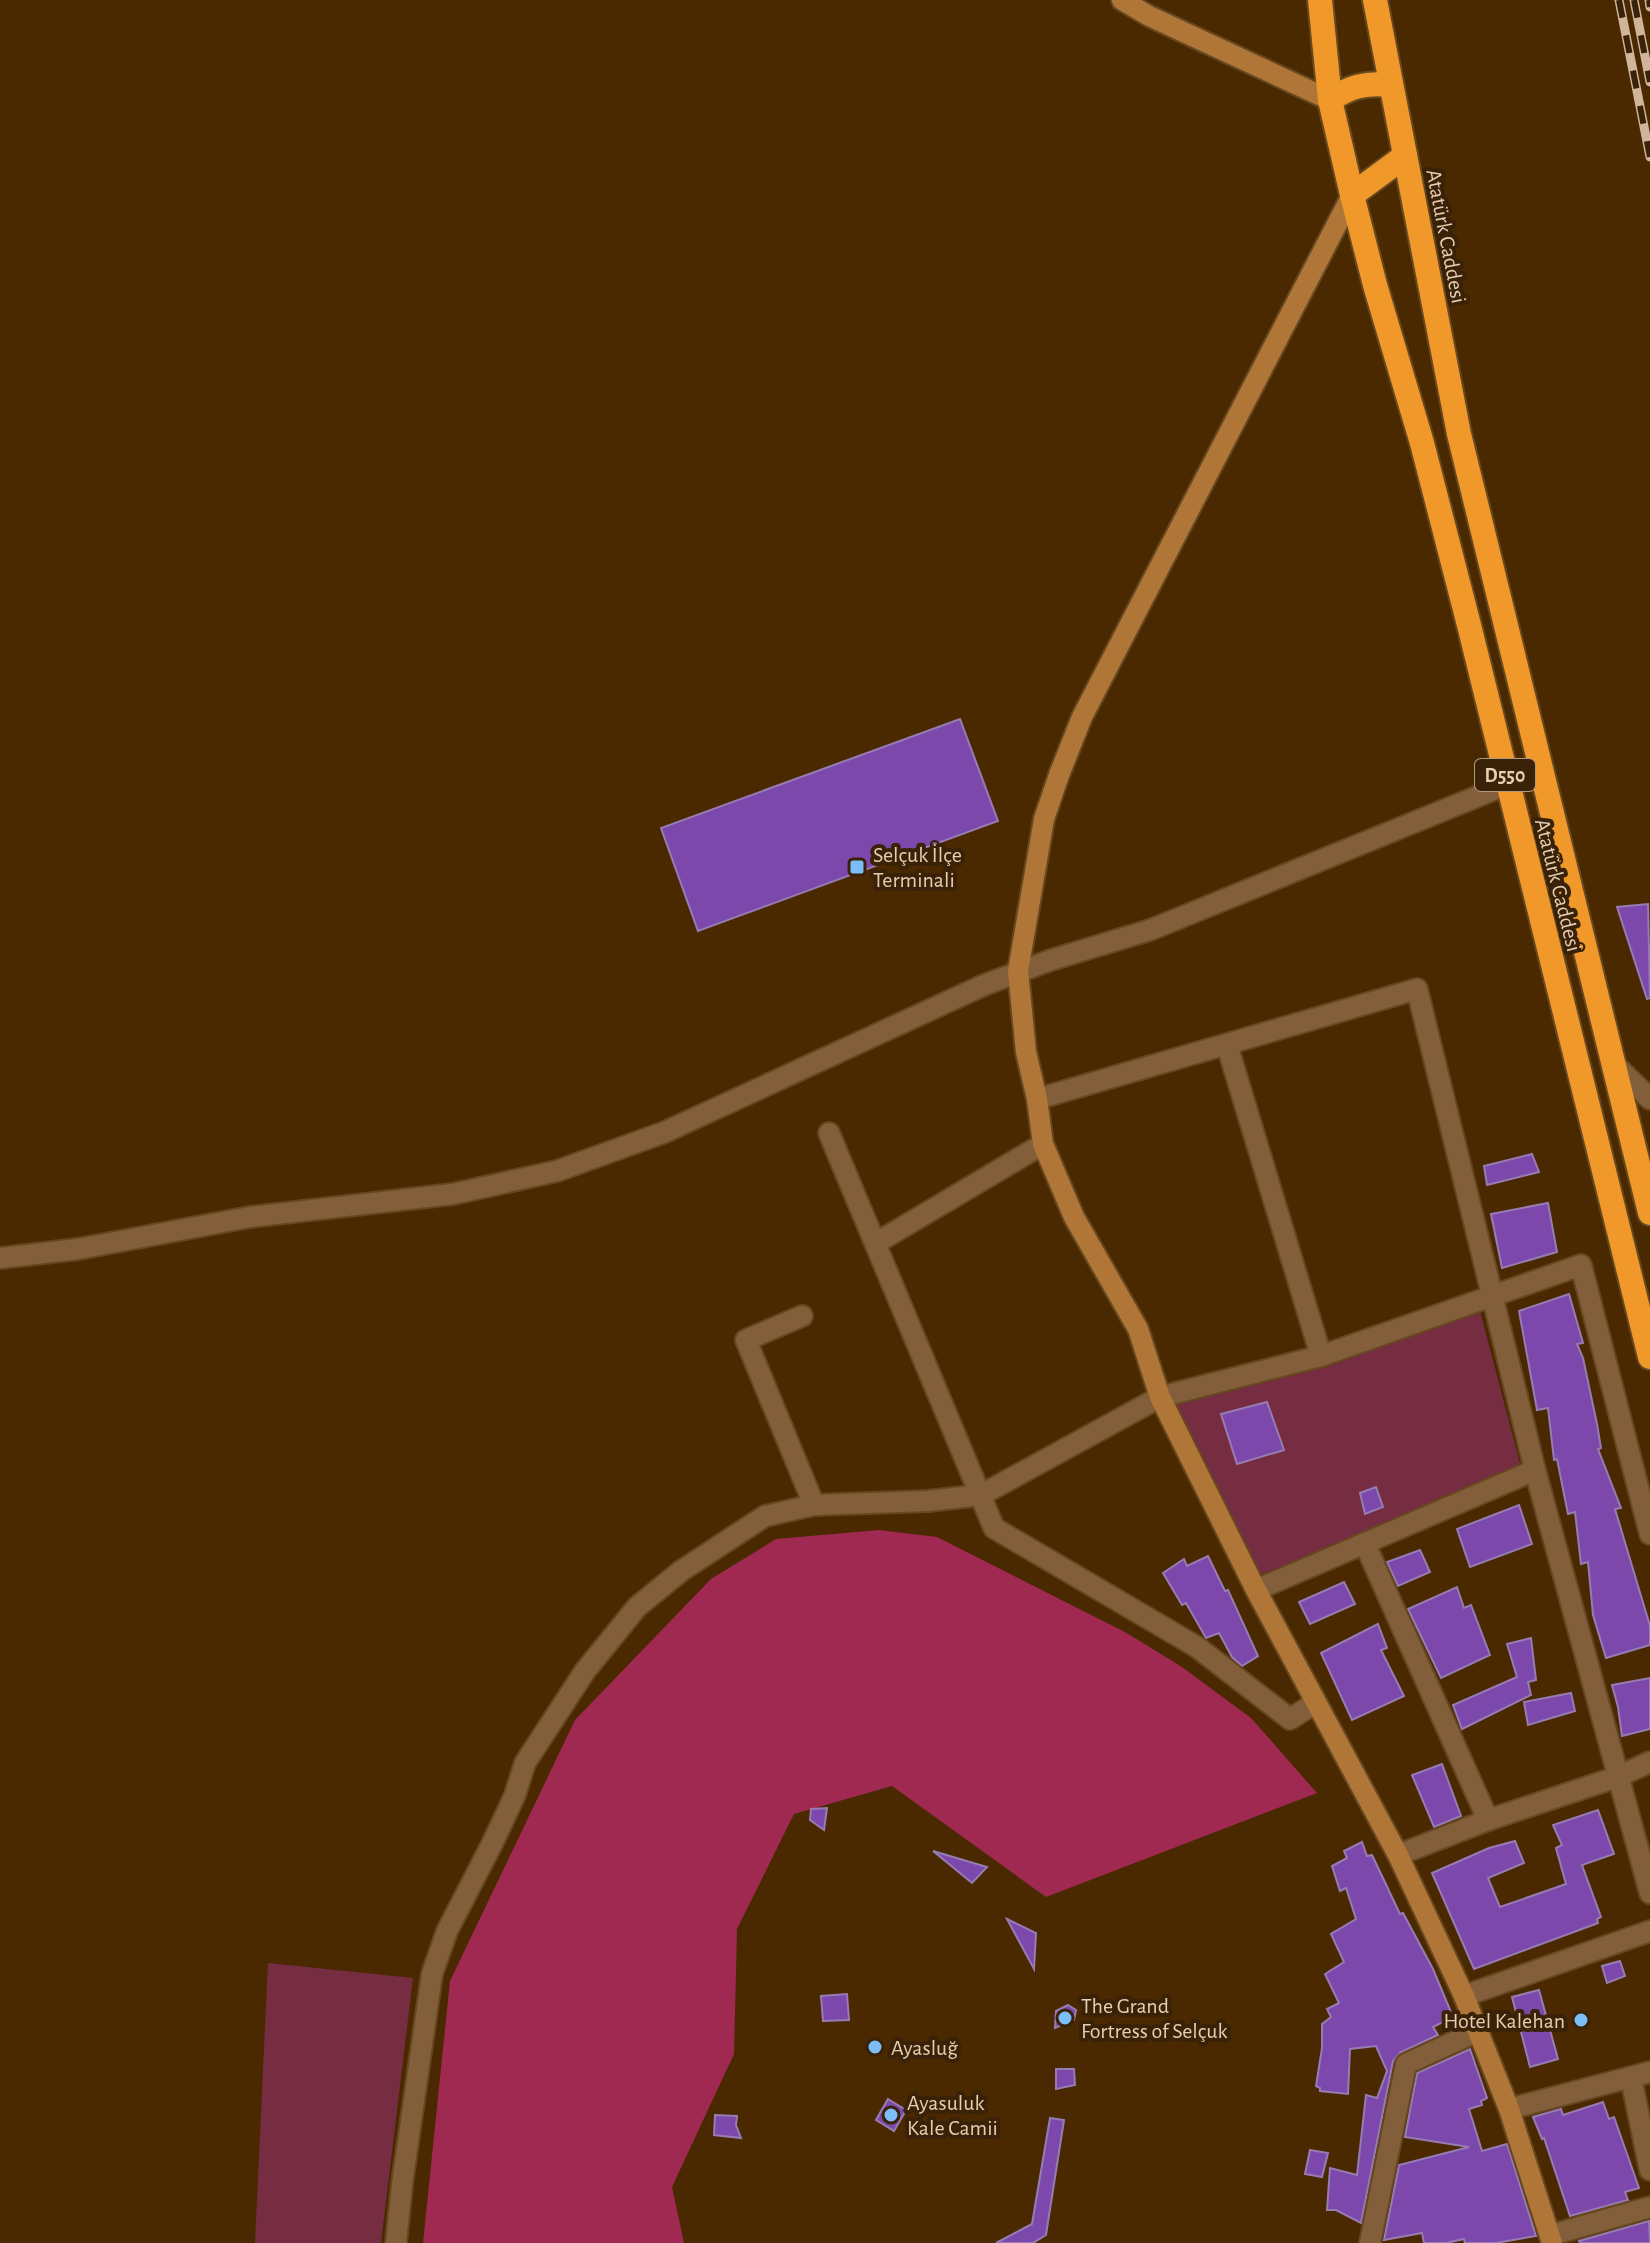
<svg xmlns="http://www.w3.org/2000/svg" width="1650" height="2243" font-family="'Alegreya Sans',sans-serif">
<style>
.green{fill:#762d41}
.forest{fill:#9f2950}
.building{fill:#7c48ab;stroke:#977cb4;stroke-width:2}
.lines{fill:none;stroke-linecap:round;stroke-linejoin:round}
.street-casing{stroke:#664720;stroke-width:24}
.secondary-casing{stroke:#664720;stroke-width:24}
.highway-casing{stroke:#664720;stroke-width:28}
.street{stroke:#825f3a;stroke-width:20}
.secondary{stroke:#af7638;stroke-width:20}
.highway{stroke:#f09829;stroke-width:24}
.rail-casing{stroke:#d0b59a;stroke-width:9}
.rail{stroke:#392207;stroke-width:6;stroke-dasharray:18;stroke-linecap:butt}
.poi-dot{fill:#7bbef8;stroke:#392207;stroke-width:3}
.labels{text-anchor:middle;stroke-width:8;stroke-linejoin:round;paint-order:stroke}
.shield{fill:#392207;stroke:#b29a80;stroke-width:2}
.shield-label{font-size:20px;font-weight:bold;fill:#e6cdb4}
.street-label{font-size:22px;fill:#e6cdb4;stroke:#392207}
.poi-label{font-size:22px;fill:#e6cdb4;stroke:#392207;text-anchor:start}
</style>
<rect width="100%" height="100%" fill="#4a2900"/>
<!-- green -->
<g class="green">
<path d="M1480,1311L1522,1471L1260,1575L1175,1402Z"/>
<path d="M268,1963L413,1978L381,2243H255Z"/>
</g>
<!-- forest -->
<path class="forest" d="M879,1530L937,1537L1125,1632L1182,1667L1251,1718L1317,1793L1046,1897L892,1786L794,1814L737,1929L734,2054L672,2187L684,2243H423L450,1981L575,1720L711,1579L776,1539Z"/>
<!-- building -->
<g class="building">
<path d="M960,719L998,821L698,931L661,828Z"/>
<path d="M1648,904L1650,998L1647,999L1617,907Z"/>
<path d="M1532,1154L1539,1172L1487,1185L1484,1166Z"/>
<path d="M1548,1203L1557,1252L1502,1268L1491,1214Z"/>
<path d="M1569,1294L1583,1343L1577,1344L1583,1358L1597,1424L1601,1448L1598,1449L1621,1508L1615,1509L1650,1626V1645L1606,1658L1593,1615L1588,1562L1581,1564L1575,1512L1568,1514L1557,1459L1554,1460L1548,1408L1537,1410L1519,1311Z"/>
<path d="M1267,1402L1284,1450L1237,1464L1221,1414Z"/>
<path d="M1376,1487L1383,1507L1365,1514L1360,1493Z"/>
<path d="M1519,1505L1532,1544L1470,1567L1457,1529Z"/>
<path d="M1420,1550L1430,1572L1398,1586L1387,1562Z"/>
<path d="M1208,1556L1225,1591L1228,1590L1258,1656L1242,1666L1232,1657L1219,1633L1206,1638L1186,1603L1182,1605L1163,1573L1184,1559L1187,1566Z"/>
<path d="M1344,1582L1355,1604L1310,1624L1299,1602Z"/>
<path d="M1457,1587L1464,1608L1471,1605L1490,1655L1441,1678L1408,1609Z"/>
<path d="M1378,1624L1387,1648L1381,1650L1404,1696L1352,1720L1321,1653Z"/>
<path d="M1531,1638L1536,1680L1528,1682L1531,1695L1462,1729L1453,1705L1517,1677L1507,1644Z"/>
<path d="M1650,1678V1729L1622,1736L1618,1707L1612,1685Z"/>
<path d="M1571,1693L1575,1711L1528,1725L1524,1702Z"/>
<path d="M1442,1764L1461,1816L1434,1827L1412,1775Z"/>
<path d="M827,1808L824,1830L810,1820L811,1809Z"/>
<path d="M1598,1810L1614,1854L1582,1865L1601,1917L1597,1919L1598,1923L1474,1969L1432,1873L1489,1848L1515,1841L1524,1863L1488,1878L1500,1907L1566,1884L1556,1848L1562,1845L1553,1825Z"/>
<path d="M1362,1842L1367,1856L1372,1855L1400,1914L1403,1913L1433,1969L1453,2017L1433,2027L1438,2035L1401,2052L1393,2061L1361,2223L1336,2210H1327L1330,2168L1357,2175L1366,2095L1377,2098L1387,2071L1376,2046L1350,2049L1348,2094L1320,2091V2088L1316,2086L1322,2048V2024L1331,2017L1327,2009L1339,2003L1325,1974L1344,1962L1331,1934L1356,1919L1346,1888L1340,1891L1332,1866L1347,1858L1344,1851Z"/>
<path d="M933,1851L987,1867L972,1883Z"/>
<path d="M1007,1919L1036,1933L1034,1969Z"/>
<path d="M1620,1961L1625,1976L1607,1983L1602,1966Z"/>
<path d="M1539,1990L1558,2059L1530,2067L1512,1997Z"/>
<path d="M847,1994L849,2020L823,2021L821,1996Z"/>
<path d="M1068,2005L1076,2010L1074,2020L1055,2028L1056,2011Z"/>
<path d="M1470,2049L1487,2098L1481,2101L1482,2105L1469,2109L1482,2151L1507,2144L1536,2236L1496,2243H1465L1464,2239L1446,2243H1424L1422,2233L1384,2240L1399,2165L1469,2147L1405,2137L1417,2073Z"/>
<path d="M1056,2069H1074L1075,2085L1056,2089Z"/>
<path d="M888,2099L906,2110L894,2131L876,2120Z"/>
<path d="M1603,2102L1609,2119L1614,2117L1639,2188L1625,2192L1628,2200L1570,2216L1544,2138L1542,2139L1533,2117L1561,2109L1563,2115Z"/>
<path d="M715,2115L737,2116L736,2125L741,2138L714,2135Z"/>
<path d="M1050,2118L1064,2120L1046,2235L1033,2243H996L1032,2224Z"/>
<path d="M1310,2150L1328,2153L1322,2177L1305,2174Z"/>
<path d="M1649,2221L1650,2243H1580L1579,2241Z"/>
</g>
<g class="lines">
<defs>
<g id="street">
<path d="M1227,1045L1321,1356"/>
<path d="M1614,1064L1650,1099"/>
<path d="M1037,1099L1417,989L1535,1470L1650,1893"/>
<path d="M829,1133L994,1528L1197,1647L1290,1719L1315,1703"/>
<path d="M876,1243L1043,1144"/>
<path d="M0,1258L78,1249L250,1217L453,1194L557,1171L665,1132L984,985L1051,960L1150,930L1508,784"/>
<path d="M802,1316L746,1340L814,1505"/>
<path d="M1365,1544L1488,1820"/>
<path d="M1256,1590L1535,1470"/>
<path d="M1398,1855L1488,1820L1617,1777L1650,1762"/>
<path d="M1464,1996L1650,1931"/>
<path d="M1631,2078L1650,2170"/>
<path d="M1509,2109L1650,2072"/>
<path d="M1551,2235L1650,2207"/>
<path d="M396,2243L402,2184L432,1974L447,1931L492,1844L515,1795L525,1763L585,1671L637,1607L681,1571L765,1516L814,1505L928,1501L981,1495L1160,1397L1321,1356L1581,1265L1650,1534"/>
<path d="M1370,2243L1406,2064L1478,2031"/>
</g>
<g id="secondary">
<path d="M1122,0L1149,16L1330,100"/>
<path d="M1352,195L1082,717L1059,775L1044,819L1018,971L1026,1052L1037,1099L1043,1144L1074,1217L1138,1329L1160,1397L1256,1590L1398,1855L1464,1996L1509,2109L1552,2243"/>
</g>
<g id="highway">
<path d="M1320,0L1330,100L1352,195L1375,285L1422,443L1469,625L1650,1357"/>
<path d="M1375,0L1459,434L1650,1213"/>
<path d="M1330,100C1349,87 1366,82 1390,85"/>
<path d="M1352,195L1405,156"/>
</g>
</defs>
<!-- street casing -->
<use href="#street" class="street-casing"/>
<!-- secondary casing -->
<use href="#secondary" class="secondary-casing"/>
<!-- highway casing -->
<use href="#highway" class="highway-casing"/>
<!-- street -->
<use href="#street" class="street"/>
<!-- secondary -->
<use href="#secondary" class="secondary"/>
<!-- highway -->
<use href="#highway" class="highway"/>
<defs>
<g id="rail">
<path d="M1619,0L1650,157"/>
<path d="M1634,0L1650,82"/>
<path d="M1649,0L1650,7"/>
</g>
</defs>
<!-- rail casing -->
<use href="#rail" class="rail-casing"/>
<!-- rail -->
<use href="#rail" class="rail"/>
</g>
<!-- markers -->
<g class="poi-dot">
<rect x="849" y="859" width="16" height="16" rx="4"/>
<circle cx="1065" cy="2018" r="8"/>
<circle cx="1581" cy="2020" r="8"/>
<circle cx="875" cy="2047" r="8"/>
<circle cx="891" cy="2115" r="8"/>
</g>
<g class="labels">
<!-- shield labels -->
<rect class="shield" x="1475" y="759" width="60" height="32" rx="6"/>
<g class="shield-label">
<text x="1505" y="782">D550</text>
</g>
<!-- street labels -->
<g class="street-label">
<text transform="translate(1447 236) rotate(79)" y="8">Atatürk Caddesi</text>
<text transform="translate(1559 885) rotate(76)" y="8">Atatürk Caddesi</text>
</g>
<!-- poi labels -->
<g class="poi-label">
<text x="873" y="862">Selçuk İlçe<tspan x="873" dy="25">Terminali</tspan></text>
<text x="1081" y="2013">The Grand<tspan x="1081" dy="25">Fortress of Selçuk</tspan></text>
<text x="1565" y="2028" text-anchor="end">Hotel Kalehan</text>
<text x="891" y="2055">Ayasluğ</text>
<text x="907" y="2110">Ayasuluk<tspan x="907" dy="25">Kale Camii</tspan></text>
</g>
</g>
</svg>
